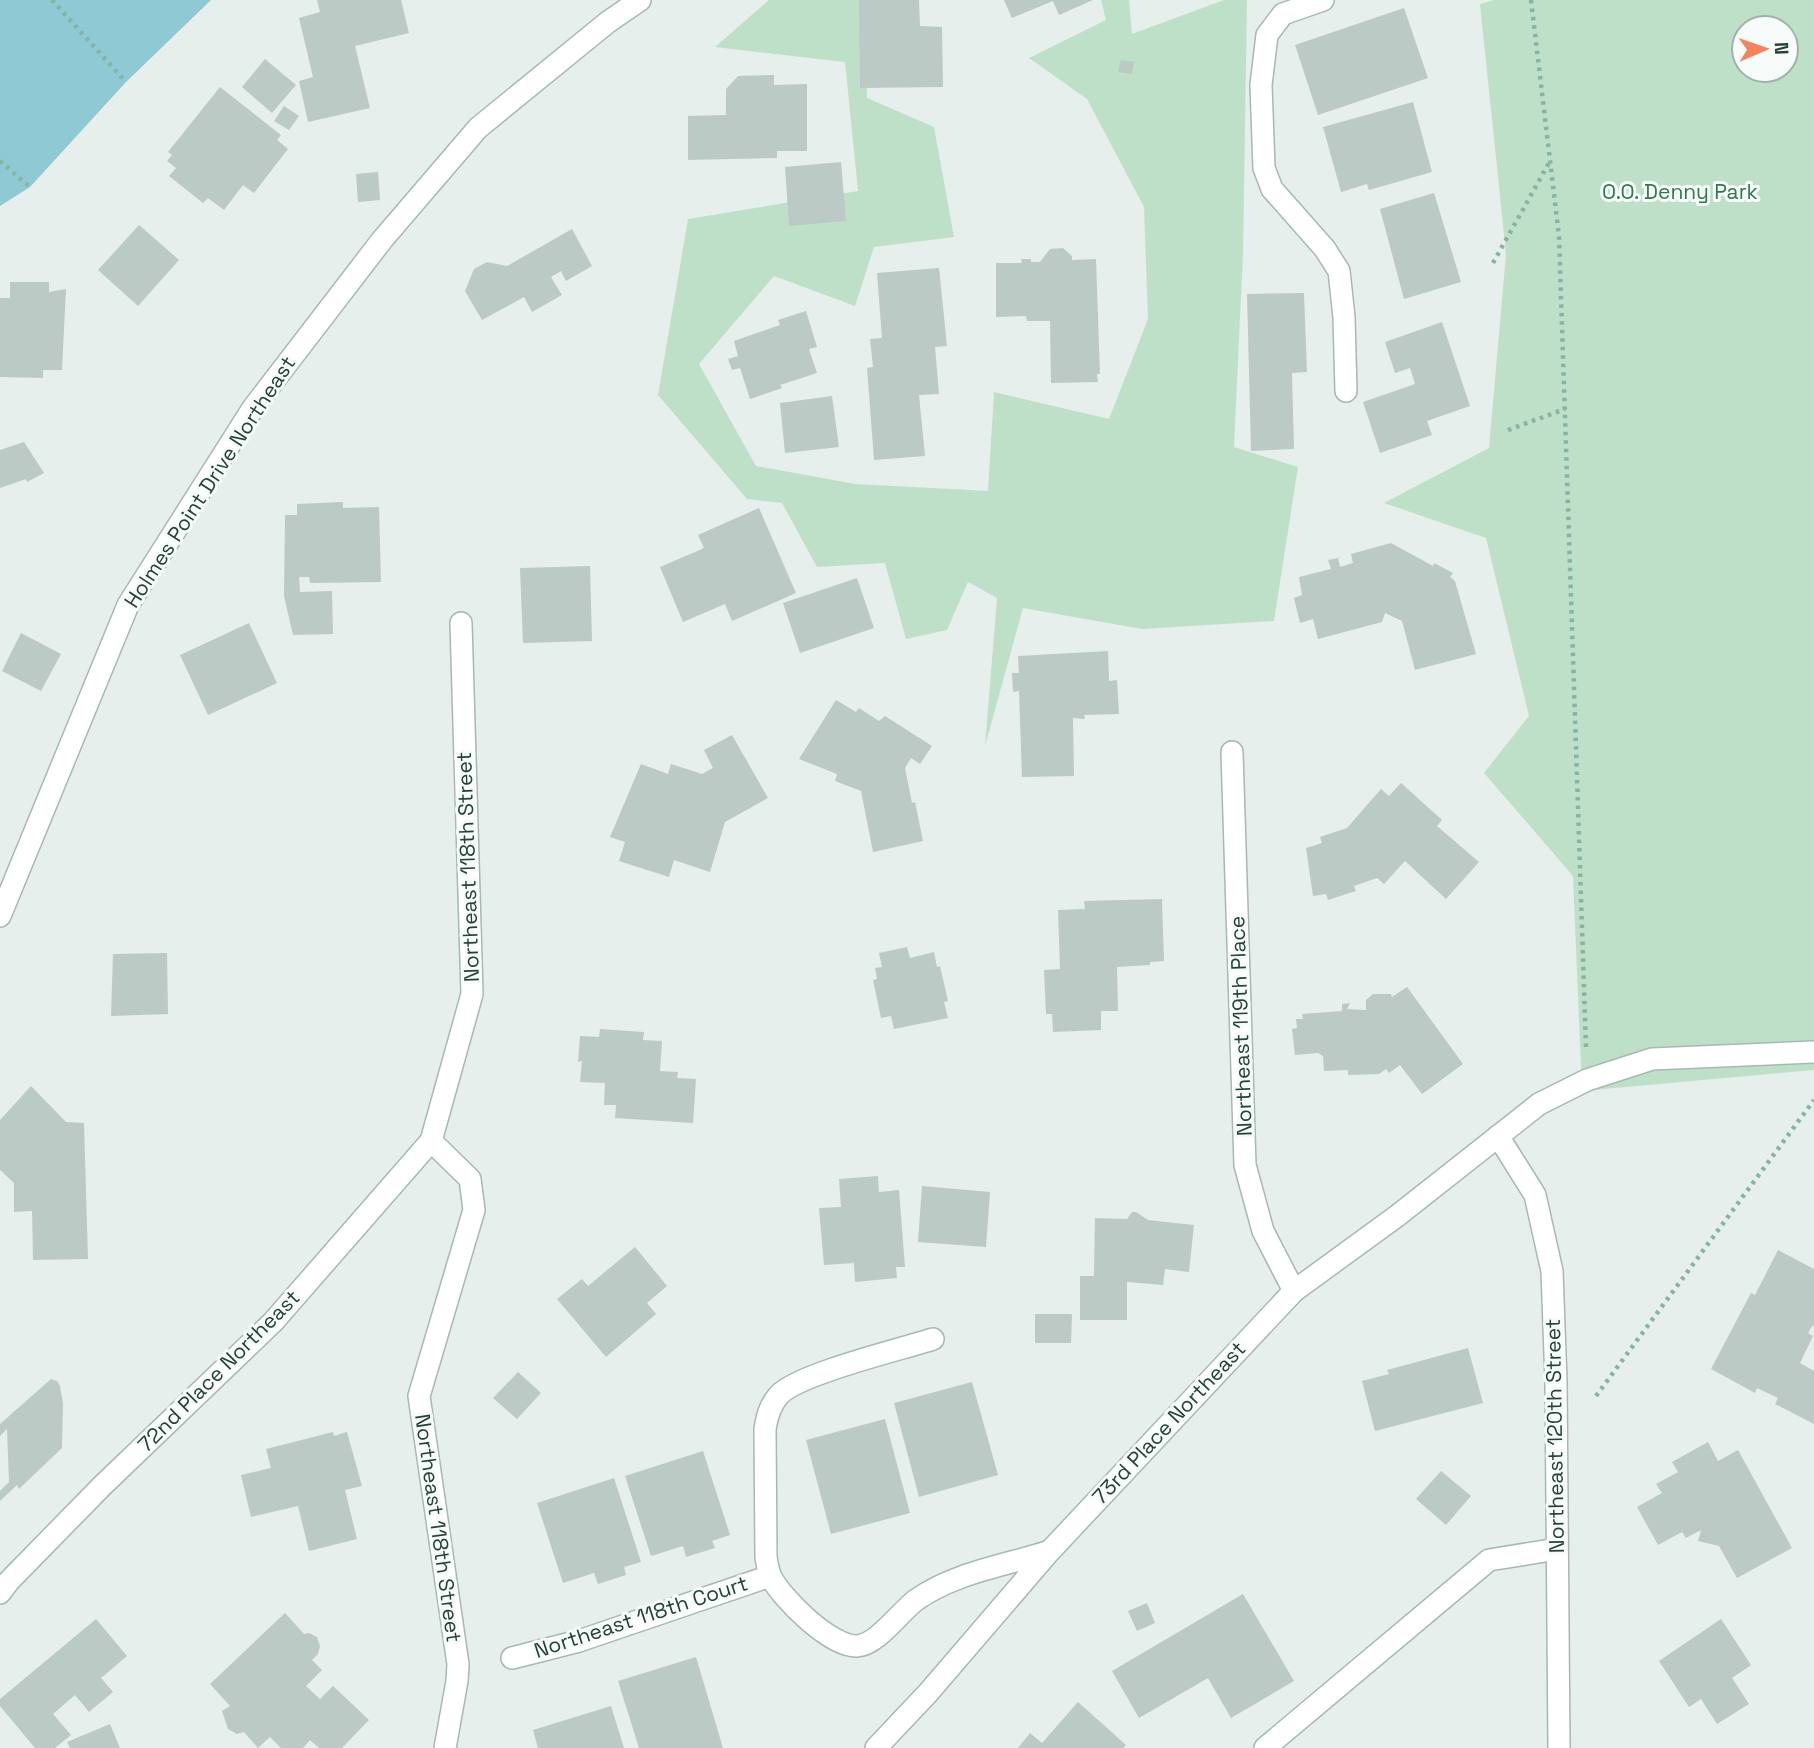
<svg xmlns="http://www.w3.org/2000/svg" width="1814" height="1748" font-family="'Space Grotesk',sans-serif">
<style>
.green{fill:#bfe0c8;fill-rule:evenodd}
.water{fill:#8ec9d4}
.building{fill:#bbcac4}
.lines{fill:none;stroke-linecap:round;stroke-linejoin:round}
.minor-casing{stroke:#a8b8b2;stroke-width:24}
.path{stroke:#86b3a5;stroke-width:4.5;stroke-dasharray:3.5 5;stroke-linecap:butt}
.minor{stroke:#fff;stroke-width:21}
.labels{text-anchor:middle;stroke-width:6;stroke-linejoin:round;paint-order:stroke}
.park-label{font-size:21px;fill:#2d7a4b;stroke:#f7fbf9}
.street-label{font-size:21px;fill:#24423a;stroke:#f7fbf9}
</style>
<rect width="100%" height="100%" fill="#e6efeb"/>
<!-- green -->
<g class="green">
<path d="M769,0H865L867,98L934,127L954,237L874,247L855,306L774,276L699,364L756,466L855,484L988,491L994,392L1109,419L1148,319L1144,207L1087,99L1029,58L1106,20L1101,0H1129L1132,34L1224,0H1247L1243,254L1234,447L1298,467L1274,621L1142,629L1023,608L985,746L997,598L968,582L947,630L906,639L885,563L817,567L782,503L747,499L658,395L688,219L858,191L845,62L715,47Z"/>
<path d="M1494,0H1814V1070L1582,1091L1573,876L1484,773L1529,716L1486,538L1384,503L1489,448L1506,254L1480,4ZM1744,28H1786V70H1744Z"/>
</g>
<!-- water -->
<path class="water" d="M0,0H211L126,82L30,187L0,206Z"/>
<!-- building -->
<g class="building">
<path d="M317,0H401L409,33L355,46L370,108L308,122L299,81L313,77L299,18L320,12Z"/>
<path d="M859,0H919L920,26L942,27L943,87L860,88Z"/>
<path d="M1004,0H1093L1059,15L1053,1L1012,18Z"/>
<path d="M1404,8L1428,78L1318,115L1295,45Z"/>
<path d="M265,59L296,85L272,113L242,87Z"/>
<path d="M1121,60L1134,62L1132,74L1118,72Z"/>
<path d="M774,75V85L807,84V151H777V158L688,160V116L726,115V89L738,76Z"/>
<path d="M220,87L281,135L277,140L288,149L254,193L243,185L224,210L208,198L203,203L169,176L176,168L167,161L172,155L168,152Z"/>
<path d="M1413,102L1432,172L1369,190L1367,184L1341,192L1323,127Z"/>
<path d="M284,106L299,116L289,130L274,121Z"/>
<path d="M841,162L846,221L789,226L785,167Z"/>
<path d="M378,172L380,200L358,202L356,174Z"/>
<path d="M1434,193L1461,282L1404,299L1380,209Z"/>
<path d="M139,225L179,260L138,306L98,270Z"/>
<path d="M572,229L592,266L566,281L561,271L551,277L562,295L532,312L524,297L482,320L465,291L474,269L487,262L507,266Z"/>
<path d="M1063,248L1072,256V260L1096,259L1100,374H1097L1098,382L1051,383L1050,321H1027L1026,316L996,317V263H1022L1021,259H1031V262H1040L1050,249Z"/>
<path d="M939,268L947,346L935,347L939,394L919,395L925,456L874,460L867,368L873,367L870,339L882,338L877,273Z"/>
<path d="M10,282H49V292L66,289L62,370H43V378L0,377V298H10Z"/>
<path d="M1304,293L1307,372L1292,373L1294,449L1251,451L1247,294Z"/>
<path d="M806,311L817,347L809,349L817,373L780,385L782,388L750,399L740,368L732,370L728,359L738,356L734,341L780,325L778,320Z"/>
<path d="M1442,322L1470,406L1427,421L1432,435L1380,453L1363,402L1415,384L1410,368L1395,373L1385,342Z"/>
<path d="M832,396L839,447L785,453L780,403Z"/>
<path d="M24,442L44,473L27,482L26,479L0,488V450Z"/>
<path d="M343,502V508L379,507L381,582L310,583L309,577H299L300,592L332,591L333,634L293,635L284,596L285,515H297V504Z"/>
<path d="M759,508L796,593L732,621L725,604L683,622L660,567L704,548L698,535Z"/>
<path d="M1391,543L1433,566L1434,563L1453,573L1450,577L1455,581L1476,654L1415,670L1402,621L1385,613L1382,622L1318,639L1313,619L1300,623L1294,598L1302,595L1299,577L1331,569L1328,560L1338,558L1340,567L1353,563L1351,554Z"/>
<path d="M590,566L592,641L523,643L520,568Z"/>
<path d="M857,578L874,628L800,653L783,603Z"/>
<path d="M249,623L277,683L208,715L180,655Z"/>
<path d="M21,633L61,654L41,691L2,671Z"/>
<path d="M1108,651L1109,681L1117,680L1119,714L1084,715L1085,719L1073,718L1074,776L1022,777L1019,691L1013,692L1012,673H1019L1018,656Z"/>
<path d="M836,700L856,712L859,708L879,721L885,716L932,746L920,764L911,758L905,768L912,803L915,802L923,841L873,852L861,791L835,781L837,774L799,759Z"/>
<path d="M732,735L768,798L725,822L710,872L674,860L669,877L619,861L625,842L610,837L641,764L668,774L671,764L702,774L713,768L704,750Z"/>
<path d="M1401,783L1442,820L1437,826L1479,862L1446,899L1405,861L1384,884L1377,878L1354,886L1356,891L1328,900L1326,894L1313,896L1306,848L1322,843L1320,837L1347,828L1381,789L1389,796Z"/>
<path d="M1162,899L1164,961L1150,962V965L1117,967L1118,1011H1101V1030L1053,1032L1052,1014H1046L1044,970L1060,969L1058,910L1085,909L1084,901Z"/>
<path d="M907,947L910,958L934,952L937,967L940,966L948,1001L944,1002L948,1018L894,1029L891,1016L881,1018L873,980L877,979L875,968L882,967L879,953Z"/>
<path d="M167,953L168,1014L111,1016L113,954Z"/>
<path d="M1407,987L1463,1064L1422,1094L1400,1065L1389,1073L1386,1069L1379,1074L1348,1075V1070L1324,1071L1323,1056L1318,1053L1295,1055L1292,1029L1297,1028L1296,1019H1303L1302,1014L1342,1011V1004L1350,1003L1347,1009L1366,1010V1000L1373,994H1391L1392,997Z"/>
<path d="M600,1029L644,1032L643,1040L662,1041L660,1071L678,1072L677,1078L696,1079L693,1123L615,1118L616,1105H604L605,1083L580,1082L582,1061L578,1062L580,1036L599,1037Z"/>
<path d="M31,1086L66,1122L84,1123L88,1259L33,1260L32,1211L14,1212V1183L0,1170V1120Z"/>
<path d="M878,1176L879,1192L899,1190L905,1267H896L897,1278L855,1282L854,1263L824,1265L819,1208L841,1207L839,1179Z"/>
<path d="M922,1186L990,1192L986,1247L918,1242Z"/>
<path d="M1132,1212H1136L1148,1220L1194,1225L1189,1272L1165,1269L1163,1285L1127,1282V1320H1080V1276H1094L1095,1218L1127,1219Z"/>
<path d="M635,1247L667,1286L647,1303L656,1314L606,1357L557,1299L582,1279L588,1286Z"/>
<path d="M1778,1250L1814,1269V1327L1812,1326L1808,1333L1813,1336L1800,1363L1814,1371V1424L1775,1404L1778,1398L1757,1388L1755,1393L1711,1369L1751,1293L1755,1295Z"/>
<path d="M1035,1314H1072L1071,1343H1035Z"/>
<path d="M1468,1348L1483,1403L1375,1431L1362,1381L1389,1374L1387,1370Z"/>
<path d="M518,1372L541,1393L517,1419L493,1398Z"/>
<path d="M51,1379L57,1381L60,1386L63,1404L62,1448L19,1489L17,1485L0,1501V1491L9,1482L7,1429L0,1436V1424Z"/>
<path d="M972,1382L998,1475L919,1497L894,1403Z"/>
<path d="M885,1419L910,1513L831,1534L806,1440Z"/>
<path d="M333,1432L334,1436L347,1432L362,1486L345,1490L357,1539L309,1551L298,1506L251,1517L241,1475L271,1468L266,1449Z"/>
<path d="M1708,1442L1718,1461L1738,1450L1792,1548L1737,1578L1719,1546L1698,1541L1701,1530L1686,1538L1682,1532L1658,1545L1637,1507L1662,1493L1656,1484L1678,1472L1672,1462Z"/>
<path d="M703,1451L730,1535L712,1541L715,1548L686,1557L683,1546L651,1556L625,1476Z"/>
<path d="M1441,1471L1471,1496L1446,1525L1416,1499Z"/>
<path d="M614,1478L641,1562L624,1567L626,1575L598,1584L594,1573L563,1583L537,1503Z"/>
<path d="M1243,1594L1294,1681L1231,1718L1208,1678L1139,1718L1112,1671Z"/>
<path d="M1147,1603L1155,1623L1137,1631L1128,1611Z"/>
<path d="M285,1613L304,1634L309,1633L317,1637L320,1646L318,1654L312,1660L322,1670L306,1686L320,1699L333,1686L369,1720L342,1748H319L310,1740L303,1748H281L270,1737L258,1748L244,1732L237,1734L228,1729L222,1711L230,1706L210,1684Z"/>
<path d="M96,1619L127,1656L101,1678L113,1692L89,1712L75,1695L53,1714L71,1735L55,1748H35L0,1706V1699Z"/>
<path d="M1721,1619L1751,1665L1732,1678L1749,1704L1717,1724L1701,1699L1689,1707L1659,1661Z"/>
<path d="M696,1657L723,1748H639L618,1681Z"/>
<path d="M1078,1702L1126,1745L1123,1748H1018L1030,1733L1042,1743Z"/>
<path d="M611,1706L624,1748H538L533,1730Z"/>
<path d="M110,1724L120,1748H70L67,1742Z"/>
</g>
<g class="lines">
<defs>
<g id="minor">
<path d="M1323,0L1283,14L1267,35L1261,85L1264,168L1272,189L1325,249L1339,271L1344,317L1346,391"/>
<path d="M1232,752L1245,1165L1263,1231L1294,1291"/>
<path d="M0,916L128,605L253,408L382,240L478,128L608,22L640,0"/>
<path d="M1498,1136L1535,1195L1552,1271L1556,1382L1559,1748"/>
<path d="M933,1339C902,1349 798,1374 779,1395C770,1405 767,1416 765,1429L766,1557C767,1563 768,1571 771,1577C782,1599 831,1647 857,1646C877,1645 900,1612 916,1600C954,1573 1003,1566 1047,1552"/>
<path d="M0,1593L9,1581L102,1486L273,1322L431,1141"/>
<path d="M512,1658L579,1641L770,1576"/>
<path d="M445,1748L457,1681L458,1664L419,1396L474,1210L470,1179L431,1141L472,994L461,623"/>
<path d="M876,1748L928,1693L1049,1552L1294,1291L1397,1216L1539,1104L1587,1080L1652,1059L1814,1052"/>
<path d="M1265,1748L1489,1560L1557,1549"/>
</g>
</defs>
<!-- minor casing -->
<use href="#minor" class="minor-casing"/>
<!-- path -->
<g class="path">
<path d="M52,0L126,82"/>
<path d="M1531,0L1559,236L1586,1048"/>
<path d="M0,161L30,187"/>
<path d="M1493,263L1550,161"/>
<path d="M1508,430L1565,409"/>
<path d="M1596,1396L1814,1100"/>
</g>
<!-- minor -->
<use href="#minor" class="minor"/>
</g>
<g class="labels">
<!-- park labels -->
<g class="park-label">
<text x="1680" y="199">O.O. Denny Park</text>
</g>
<!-- street labels -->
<g class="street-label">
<text transform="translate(210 482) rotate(-57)" y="7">Holmes Point Drive Northeast</text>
<text transform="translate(468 867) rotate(-92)" y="7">Northeast 118th Street</text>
<text transform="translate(1241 1026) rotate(-92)" y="7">Northeast 119th Place</text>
<text transform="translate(219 1371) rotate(-45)" y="7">72nd Place Northeast</text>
<text transform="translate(1169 1423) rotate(-47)" y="7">73rd Place Northeast</text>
<text transform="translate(1555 1436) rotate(-91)" y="7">Northeast 120th Street</text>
<text transform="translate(438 1528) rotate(82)" y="7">Northeast 118th Street</text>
<text transform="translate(641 1617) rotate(-18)" y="7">Northeast 118th Court</text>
</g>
</g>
<!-- north arrow -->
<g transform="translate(1765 49) rotate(88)"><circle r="33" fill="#f7fbf9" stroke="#a3b1ad" stroke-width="2"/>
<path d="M0-5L12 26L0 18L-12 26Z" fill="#f4845f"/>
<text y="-10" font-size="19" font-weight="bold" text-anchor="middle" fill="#24423a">N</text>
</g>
</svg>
